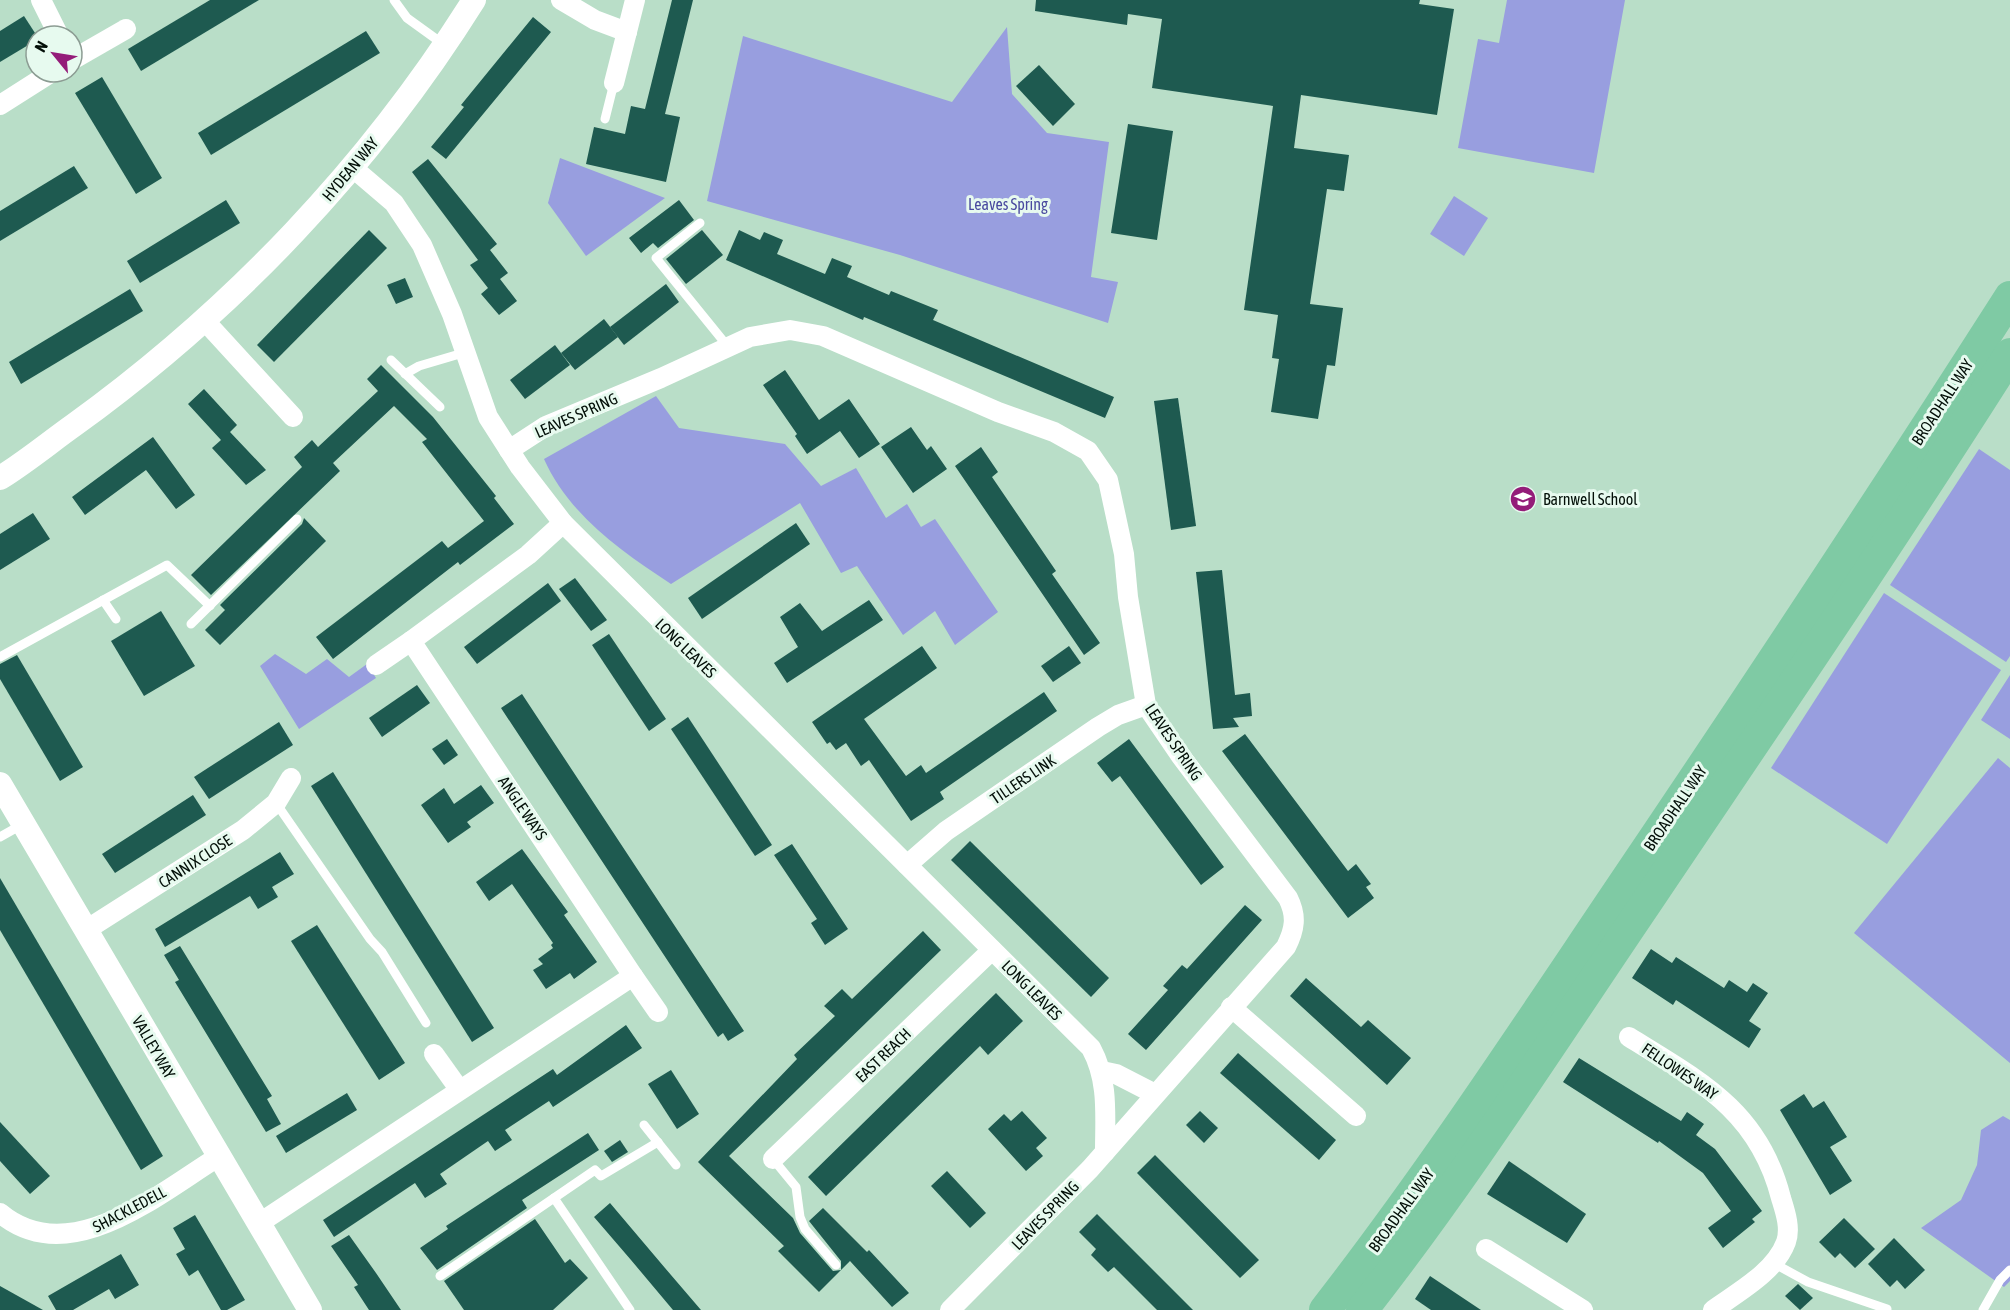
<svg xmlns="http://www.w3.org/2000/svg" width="2010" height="1310" font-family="'Asap Condensed',sans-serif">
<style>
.green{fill:#989edf}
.building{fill:#1e5a50}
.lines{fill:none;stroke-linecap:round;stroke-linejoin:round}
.service{stroke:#fff;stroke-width:9}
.minor{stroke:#fff;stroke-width:20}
.tertiary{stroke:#fff;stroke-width:24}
.trunk{stroke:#7fcaa4;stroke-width:32}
.labels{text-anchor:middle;stroke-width:6;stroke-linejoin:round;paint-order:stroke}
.street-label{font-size:16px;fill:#030f08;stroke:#e7faef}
.park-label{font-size:16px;fill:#49499f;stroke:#e7faef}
.poi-label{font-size:16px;fill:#030f08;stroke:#e7faef;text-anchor:start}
</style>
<rect width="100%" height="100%" fill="#b9dec8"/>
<!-- green -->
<g class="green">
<path d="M1507,0H1625L1594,173L1458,148L1478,39L1499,43Z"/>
<path d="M1007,27L1012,94L1047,133L1109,142L1091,277L1118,282L1108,323L900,255L707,201L743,36L952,102Z"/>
<path d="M560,158L665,198L586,256L548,203Z"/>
<path d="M1454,196L1488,218L1464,256L1430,234Z"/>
<path d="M656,396L679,428L785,444L821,486L856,468L886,518L907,504L921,527L935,519L998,612L955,645L935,611L903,635L857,566L841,573L800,503L671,584C621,551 569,515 544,459Z"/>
<path d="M1979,449L2010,470V656L2006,662L1890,585Z"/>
<path d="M1884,593L2001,670L1887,844L1771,768Z"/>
<path d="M275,654L306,674L327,659L349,677L367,664L376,678L299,729L260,666Z"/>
<path d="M2010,675V739L1981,720Z"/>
<path d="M1998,758L2010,768V1063L1854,933Z"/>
<path d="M2003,1116L2010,1120V1281L2004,1287L1921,1228L1961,1200L1977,1165L1981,1130Z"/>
</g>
<!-- building -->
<g class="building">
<path d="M210,0H259L141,71L128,49Z"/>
<path d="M672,0H693L665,114L680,117L666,182L586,164L594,127L625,134L631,106L645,109Z"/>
<path d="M1036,0H1420L1419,4L1454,9L1437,115L1301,95L1294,148L1349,155L1344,191L1327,189L1310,304L1343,308L1335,366L1327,365L1318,419L1271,412L1279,359L1272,358L1278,315L1244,310L1273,106L1152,88L1162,19L1128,14L1127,25L1035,11Z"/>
<path d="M24,16L35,33V41L0,62V31Z"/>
<path d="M533,17L551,32L446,159L431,147L464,107L461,105Z"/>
<path d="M366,31L380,53L211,155L198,133Z"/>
<path d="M1039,65L1075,104L1053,126L1016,86Z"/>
<path d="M102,77L162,178L136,194L75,93Z"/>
<path d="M1128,124L1173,131L1157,240L1111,233Z"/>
<path d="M428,159L497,244L490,250L508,273L500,279L517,301L499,315L481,294L488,288L470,265L478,260L412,172Z"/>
<path d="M74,166L88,188L0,241V211Z"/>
<path d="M226,200L240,223L140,283L127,261Z"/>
<path d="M679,200L694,220L658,248L653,243L641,253L629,238Z"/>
<path d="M369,230L387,248L274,362L257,345Z"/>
<path d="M702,230L723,255L686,284L666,259Z"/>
<path d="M739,230L760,240L764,232L783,240L777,254L825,274L832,258L852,266L847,277L889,295L891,291L938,310L933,320L1114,397L1105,418L864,317L863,320L726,260Z"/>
<path d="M405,278L413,297L396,304L387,285Z"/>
<path d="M666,284L679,302L624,345L610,327Z"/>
<path d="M130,289L143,311L21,384L9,362Z"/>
<path d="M604,319L618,337L575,370L561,353Z"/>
<path d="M555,345L570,365L525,399L510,380Z"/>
<path d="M381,365L433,417L496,496L494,498L514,524L460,565L458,562L333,659L316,637L442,541L448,548L484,521L422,442L427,439L394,406L333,463L340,471L211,595L191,575L302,467L294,457L312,440L318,447L378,391L367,379Z"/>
<path d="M785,370L819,420L849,399L880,444L859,458L840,431L807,454L795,436L797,434L763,385Z"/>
<path d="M204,389L237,425L230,432L266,470L246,485L212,448L221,440L188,404Z"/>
<path d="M1178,398L1196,526L1171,530L1154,401Z"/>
<path d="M911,427L927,450L931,446L947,469L913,493L881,447Z"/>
<path d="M153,437L195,495L176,509L146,470L85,515L72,497Z"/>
<path d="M981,447L998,472L992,477L1056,571L1052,574L1100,643L1084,655L955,466Z"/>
<path d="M33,513L50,539L0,570V534Z"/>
<path d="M304,518L326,541L220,645L205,630L225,610L220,605L302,524Z"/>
<path d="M796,523L810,544L702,619L688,598Z"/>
<path d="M1222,570L1235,695L1250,693L1252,716L1233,718L1239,727L1213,729L1196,572Z"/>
<path d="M575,578L607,620L591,631L559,589Z"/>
<path d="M548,583L561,601L477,664L464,647Z"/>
<path d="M869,600L883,620L787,683L774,663L798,647L780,617L800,603L822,631Z"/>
<path d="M161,611L195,666L144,696L111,641Z"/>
<path d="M609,634L666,719L649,731L592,645Z"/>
<path d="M922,646L937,668L864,719L906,776L921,765L926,773L1044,692L1057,711L940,792L944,799L911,821L869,760L861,766L846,743L836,750L830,742L827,744L812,722Z"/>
<path d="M1069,646L1081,663L1053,682L1041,666Z"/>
<path d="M17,655L83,767L60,781L0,679V664Z"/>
<path d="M417,685L430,703L382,737L369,718Z"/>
<path d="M522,694L744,1031L728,1041L723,1033L718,1037L501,708Z"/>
<path d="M688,717L772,845L755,856L671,729Z"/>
<path d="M279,722L293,745L209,799L194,777Z"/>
<path d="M1245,734L1348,871L1356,864L1371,884L1366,887L1374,898L1348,918L1222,751Z"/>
<path d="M447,739L458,755L444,765L432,749Z"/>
<path d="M1129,739L1224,867L1201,885L1120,776L1112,782L1097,763Z"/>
<path d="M333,772L494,1028L472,1042L311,786Z"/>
<path d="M481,785L494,803L467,822L471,827L448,843L421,805L444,788L454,804Z"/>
<path d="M193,795L206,815L115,873L102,854Z"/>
<path d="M970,841L1109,978L1091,997L951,860Z"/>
<path d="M792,844L848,929L825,945L811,923L817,919L774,855Z"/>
<path d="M522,849L568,912L564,915L597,962L574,979L570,973L546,989L533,970L543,964L538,959L553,948L551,945L553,943L512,884L489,901L476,882Z"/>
<path d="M280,852L294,874L272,887L278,897L258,909L250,896L165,947L155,929Z"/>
<path d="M0,878L163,1156L141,1170L0,930Z"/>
<path d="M1245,905L1262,920L1146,1050L1128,1034L1168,990L1163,986L1182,965L1187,969Z"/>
<path d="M317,925L405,1063L379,1080L291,941Z"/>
<path d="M923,931L941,950L729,1156L793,1218L800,1233L833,1271L841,1270V1261L809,1221L823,1208L867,1252L869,1250L909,1293L892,1307L850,1261L819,1292L778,1251L784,1246L698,1162L797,1059L794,1055L835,1016L824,1006L842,989L852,999Z"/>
<path d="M180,946L272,1096L267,1099L281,1124L266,1132L175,982L179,980L164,955Z"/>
<path d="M1651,949L1672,963L1676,957L1724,988L1729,980L1747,992L1753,983L1768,993L1749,1021L1761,1029L1749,1048L1676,1000L1673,1005L1632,978Z"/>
<path d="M1306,978L1361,1027L1368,1020L1411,1058L1387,1085L1290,996Z"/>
<path d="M996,993L1023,1021L988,1055L980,1046L826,1196L808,1177Z"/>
<path d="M626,1025L642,1048L553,1107L549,1101L505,1130L512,1140L495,1151L488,1141L440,1174L447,1184L425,1198L415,1183L334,1237L323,1220L553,1069L557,1075Z"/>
<path d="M1238,1053L1336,1140L1319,1160L1220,1073Z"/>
<path d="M1579,1058L1681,1121L1687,1112L1704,1124L1696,1135L1715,1149L1762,1211L1752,1219L1755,1222L1723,1248L1708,1228L1731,1211L1703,1173L1659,1141L1658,1143L1563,1082Z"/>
<path d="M671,1070L699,1114L677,1129L648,1084Z"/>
<path d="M347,1093L357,1110L286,1153L276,1136Z"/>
<path d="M1804,1094L1813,1108L1824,1101L1847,1137L1830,1147L1852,1181L1830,1195L1780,1110Z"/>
<path d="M1022,1111L1047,1138L1036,1148L1043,1156L1026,1171L988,1129L1004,1114L1011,1121Z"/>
<path d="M1200,1111L1218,1128L1204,1143L1186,1125Z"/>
<path d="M0,1122L50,1176L30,1194L0,1161Z"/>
<path d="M588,1133L599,1150L522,1200L527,1208L437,1270L420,1248L448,1229L446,1226Z"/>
<path d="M620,1140L628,1152L612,1162L604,1151Z"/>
<path d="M1155,1155L1259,1260L1240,1278L1137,1173Z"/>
<path d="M1509,1161L1586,1214L1567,1243L1487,1194Z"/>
<path d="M947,1171L986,1213L970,1228L931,1186Z"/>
<path d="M610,1203L665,1268L701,1310H673L631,1260L594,1217Z"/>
<path d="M1097,1214L1193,1310H1157L1114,1267L1108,1272L1091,1255L1096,1249L1079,1232Z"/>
<path d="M195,1215L245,1300L227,1310H221L198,1270L189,1276L176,1254L185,1249L173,1228Z"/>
<path d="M1844,1218L1875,1249L1855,1268L1840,1253L1835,1258L1819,1242Z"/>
<path d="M535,1219L565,1263L570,1259L588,1278L553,1310H464L444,1281Z"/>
<path d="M349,1235L376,1273L401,1310H369L354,1287L358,1285L331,1246Z"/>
<path d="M1894,1238L1925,1270L1905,1289L1897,1280L1890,1287L1868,1264Z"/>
<path d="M121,1254L139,1285L115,1299L109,1289L73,1310H56L48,1296Z"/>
<path d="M1430,1276L1481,1310H1431L1415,1299Z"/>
<path d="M1798,1284L1813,1298L1800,1310L1785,1296Z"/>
<path d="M0,1286L43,1310H0Z"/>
</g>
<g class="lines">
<!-- service -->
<g class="service">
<path d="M394,0L407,18L443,44"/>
<path d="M605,119L614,83"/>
<path d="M700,223L656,258L729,348"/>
<path d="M391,360L440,407"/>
<path d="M405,374L419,366L463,353"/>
<path d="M103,600L116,619"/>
<path d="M191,624L297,519"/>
<path d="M0,657L167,565L210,606"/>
<path d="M276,803L370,939L382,952L426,1023"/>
<path d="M0,837L23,824"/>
<path d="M644,1125L676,1165"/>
<path d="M773,1159L796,1187L800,1217L805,1229L836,1265"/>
<path d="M554,1198L630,1310"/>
<path d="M1773,1263L1808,1282L1887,1309"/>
<path d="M440,1276L595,1170L601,1176L658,1142"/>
<path d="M1983,1310L2000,1280L2010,1270"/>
</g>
<!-- minor -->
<g class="minor">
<path d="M41,0L59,36"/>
<path d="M561,0L595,20L627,32"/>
<path d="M72,60L126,29"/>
<path d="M614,83L635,0"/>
<path d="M0,105L52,72"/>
<path d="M353,168L394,203L422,245L452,314L488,417L520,467L563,523L1091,1048C1109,1081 1105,1115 1105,1152"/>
<path d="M204,320L293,417"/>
<path d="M509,450L546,426L661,378L750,337L790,330L823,336L998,412L1054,432L1088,451L1108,480L1124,554L1128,597L1146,705L1180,755L1288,898C1297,916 1295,929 1286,947L1090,1169L950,1310"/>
<path d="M376,665L411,641"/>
<path d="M907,865L946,831L1098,727L1118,715L1146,705"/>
<path d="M86,930L243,830L276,803L291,778"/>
<path d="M633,976L658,1012"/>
<path d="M1231,1007L1356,1116"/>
<path d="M1629,1037C1700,1081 1759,1111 1781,1198C1785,1211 1791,1228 1786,1242C1775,1272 1738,1292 1713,1310"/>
<path d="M434,1054L459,1089"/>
<path d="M1102,1071L1116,1074L1155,1094"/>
<path d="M773,1159L992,950"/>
<path d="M0,1213C69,1271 158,1194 218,1157"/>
<path d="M258,1224L633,976L411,641L528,555L563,523"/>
<path d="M1486,1249L1583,1310"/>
</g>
<!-- tertiary -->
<g class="tertiary">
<path d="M0,478C26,462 50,442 74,425C233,310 370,166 474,0"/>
<path d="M0,784L310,1310"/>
</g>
<!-- trunk -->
<g class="trunk">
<path d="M1325,1310C1430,1175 1523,1033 1618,892C1751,695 1882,497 2010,297"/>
<path d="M1362,1310C1461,1184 1548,1048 1638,915C1763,729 1890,544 2010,354"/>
</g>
</g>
<!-- icons -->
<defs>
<symbol id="school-disc" viewBox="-11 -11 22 22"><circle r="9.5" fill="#941c79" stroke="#e7faef"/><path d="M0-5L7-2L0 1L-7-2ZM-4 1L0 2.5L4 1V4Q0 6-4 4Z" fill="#fff"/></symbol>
</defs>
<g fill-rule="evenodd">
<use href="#school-disc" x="1508" y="484" width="30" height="30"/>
</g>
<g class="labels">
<!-- street labels -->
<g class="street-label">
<text transform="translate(350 169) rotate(-50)" y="6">HYDEAN WAY</text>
<text transform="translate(1942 402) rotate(-57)" y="6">BROADHALL WAY</text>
<text transform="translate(576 415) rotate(-24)" y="6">LEAVES SPRING</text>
<text transform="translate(686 648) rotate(44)" y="6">LONG LEAVES</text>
<text transform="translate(1174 742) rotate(56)" y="6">LEAVES SPRING</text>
<text transform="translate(1023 779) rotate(-34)" y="6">TILLERS LINK</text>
<text transform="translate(523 808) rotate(56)" y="6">ANGLE WAYS</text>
<text transform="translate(1675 808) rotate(-56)" y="6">BROADHALL WAY</text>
<text transform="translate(195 861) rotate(-33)" y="6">CANNIX CLOSE</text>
<text transform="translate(1032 990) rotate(45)" y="6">LONG LEAVES</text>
<text transform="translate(154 1047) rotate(60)" y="6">VALLEY WAY</text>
<text transform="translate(883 1055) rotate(-44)" y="6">EAST REACH</text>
<text transform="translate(1680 1071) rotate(34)" y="6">FELLOWES WAY</text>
<text transform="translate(129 1209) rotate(-28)" y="6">SHACKLEDELL</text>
<text transform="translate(1401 1210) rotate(-54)" y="6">BROADHALL WAY</text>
<text transform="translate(1045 1215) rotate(-46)" y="6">LEAVES SPRING</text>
</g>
<!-- park labels -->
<g class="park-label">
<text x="1008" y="210">Leaves Spring</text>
</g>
<!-- poi labels -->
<g class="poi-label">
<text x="1543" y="505">Barnwell School</text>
</g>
</g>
<!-- north arrow -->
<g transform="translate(54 54) rotate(300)"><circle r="28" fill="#e7faef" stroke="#8c9c93" stroke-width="1.5"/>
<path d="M0-4.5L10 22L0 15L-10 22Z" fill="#941c79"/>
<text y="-9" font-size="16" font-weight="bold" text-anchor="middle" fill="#030f08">N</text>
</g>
</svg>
